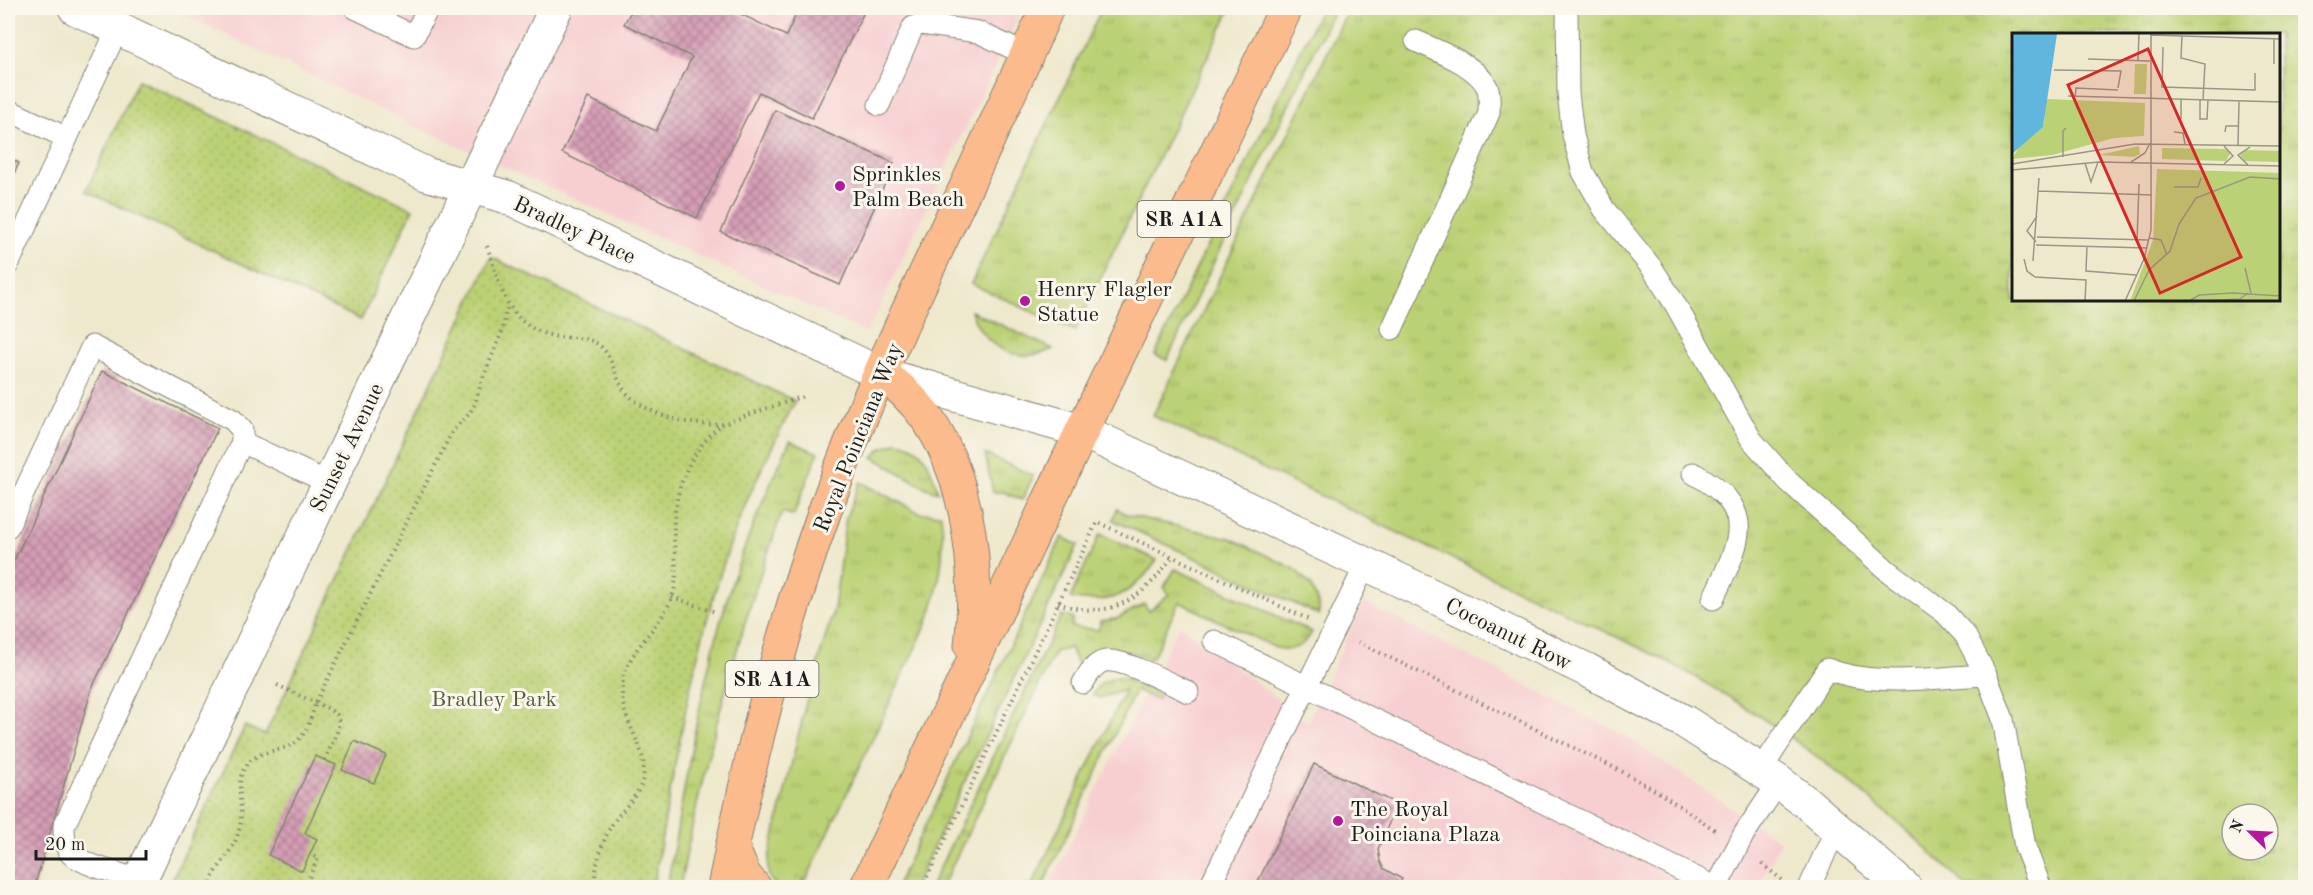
<svg xmlns="http://www.w3.org/2000/svg" width="2313" height="895" font-family="'Old Standard TT',serif">
<style>
.built{fill:#f7cfd1}
.grass{fill:url(#grass-tufts);stroke:#6c7648;stroke-width:1.5;fill-rule:evenodd}
.park{fill:url(#park-dots);stroke:#6c7648;stroke-width:1.5}
.building{fill:url(#building-cross-hatch)}
.lines{fill:none;stroke-linecap:round;stroke-linejoin:round}
.service-casing{stroke:#858274;stroke-width:23}
.minor-casing{stroke:#858274;stroke-width:35}
.tertiary-casing{stroke:#858274;stroke-width:35}
.primary-casing{stroke:#858274;stroke-width:35}
.path{stroke:#858274;stroke-width:4;stroke-dasharray:1.5 4.5;stroke-linecap:butt}
.service{stroke:#fff;stroke-width:21}
.minor{stroke:#fff;stroke-width:33}
.tertiary{stroke:#fff;stroke-width:33}
.primary{stroke:#fbbb8c;stroke-width:33}
.poi-dot{fill:#b5179e;stroke:#fbf7ec;stroke-width:2}
.labels{text-anchor:middle;stroke-width:6;stroke-linejoin:round;paint-order:stroke}
.shield{fill:#fbf7ec;stroke:#5f5e5a;stroke-width:1.5}
.shield-label{font-size:21px;font-weight:bold;fill:#1c1c1c}
.poi-label{font-size:22px;fill:#1c1c1c;stroke:#fbf7ec;text-anchor:start}
.street-label{font-size:22px;fill:#1c1c1c;stroke:#fbf7ec}
.park-label{font-size:22px;fill:#545b3b;stroke:#fbf7ec}
.inset-road{fill:none;stroke:#9a9686;stroke-width:1.5}
.view{fill:#d62828;fill-opacity:0.15;stroke:#d62828;stroke-width:3}
.inset-edge{fill:none;stroke:#1c1c1c;stroke-width:3}
</style>
<defs>
<pattern id="grass-tufts" width="24" height="20" patternUnits="userSpaceOnUse" patternTransform="scale(1.5)"><rect width="24" height="20" fill="#bbd175"/><path d="M3 7l-1-3M5 7V3M7 7l1-3M15 17l-1-3M17 17v-4M19 17l1-3" fill="none" stroke="#a0b365"/></pattern>
<pattern id="park-dots" width="8" height="8" patternUnits="userSpaceOnUse" patternTransform="scale(1.5)"><rect width="8" height="8" fill="#bbd175"/><path d="M2 2h.1M6 6h.1" fill="none" stroke="#a0b365" stroke-width="1.8" stroke-linecap="round"/></pattern>
<pattern id="building-cross-hatch" width="8" height="8" patternUnits="userSpaceOnUse" patternTransform="scale(1.5)"><rect width="8" height="8" fill="#d59eb6"/><path d="M0 0l8 8M0 8l8-8" fill="none" stroke="#ac8093"/></pattern>
</defs>
<rect width="100%" height="100%" fill="#fbf7ec"/>
<filter id="ink" filterUnits="userSpaceOnUse"><feTurbulence type="fractalNoise" baseFrequency=".0167" numOctaves="2"/><feDisplacementMap in="SourceGraphic" scale="12" xChannelSelector="R" yChannelSelector="G"/><feConvolveMatrix kernelMatrix="1 2 1 2 8 2 1 2 1" color-interpolation-filters="sRGB"/></filter>
<filter id="wash" filterUnits="userSpaceOnUse"><feTurbulence type="fractalNoise" baseFrequency=".008" numOctaves="4" result="noise"/><feDisplacementMap in="SourceGraphic" scale="24" xChannelSelector="R" yChannelSelector="G"/><feGaussianBlur stdDeviation="1.35" result="paint"/><feColorMatrix in="noise" values="0 0 0 0 0 0 0 0 0 0 0 0 0 0 0 0 0 1.4 0 .05"/><feComposite in="paint" operator="in"/></filter>
<g filter="url(#wash)">
<rect width="100%" height="100%" fill="#eee8cc"/>
<!-- built -->
<g class="built">
<path d="M170,8H1023L867,333L432,134Z"/>
<path d="M1363,602L1620,733L1780,841L1758,887L1048,888L1179,625L1308,722Z"/>
</g>
<!-- grass -->
<g class="grass">
<path d="M1102,8H1231L1075,331L971,284Z"/>
<path d="M1321,8H1335L1167,360L1155,355Z"/>
<path d="M1349,8H2305V887H1967C1914,835 1857,785 1797,742C1756,712 1712,687 1669,662L1153,416ZM2013,34H2278V300H2013ZM2232,814H2268V850H2232Z"/>
<path d="M971,311L1053,349C1017,366 983,347 971,311Z"/>
<path d="M790,441L818,453L794,514L792,515L782,512C738,634 704,760 680,887H667C686,782 701,674 736,571C751,527 770,484 790,441Z"/>
<path d="M897,442C927,446 930,467 938,492L924,487L873,457L881,449Z"/>
<path d="M985,454L1032,475L1033,477L1022,500L1004,492H993Z"/>
<path d="M860,482L920,513L941,514C946,552 940,587 927,623L807,878L797,887H779C767,880 767,871 769,858L807,699L834,609L846,517Z"/>
<path d="M1117,509L1128,515L1230,538L1295,569L1311,585L1319,606V615L1113,520Z"/>
<path d="M1100,534L1157,560C1133,594 1111,606 1070,598Z"/>
<path d="M1062,537L1078,545L914,887H896Z"/>
<path d="M1175,569L1312,632C1303,648 1293,651 1276,648L1179,602L1153,657L1148,659C1118,645 1108,650 1079,664L1076,662L1070,648L1055,652L942,887L930,888L1061,616L1073,618L1072,627L1099,630L1100,621L1116,619L1144,604L1149,611L1169,594L1164,587Z"/>
<path d="M1115,678H1123L1158,694L1159,699L1156,700L1136,690L1042,887H1031L1125,690L1100,698L1093,695C1097,684 1104,681 1115,678Z"/>
</g>
<!-- park -->
<g class="park">
<path d="M138,80L413,209L361,320L86,191Z"/>
<path d="M491,257L795,401C776,440 755,479 739,520C694,638 675,764 653,887L168,888L245,726L265,735Z"/>
</g>
<g id="blocks">
<!-- building -->
<g class="building">
<path d="M633,8H728L786,36L799,8H866L812,118L759,92L697,218L562,153L588,98L656,131L692,57L624,24Z"/>
<path d="M775,110L894,163L840,285L721,232Z"/>
<path d="M8,157L19,163L8,187Z"/>
<path d="M102,371L218,428L92,688L34,888H8V574Z"/>
<path d="M354,741L386,755L374,783L342,770Z"/>
<path d="M315,756L336,765L305,833L317,839L302,871L268,855Z"/>
<path d="M1314,764L1397,804L1378,849L1380,861L1384,869L1402,879L1397,888H1255Z"/>
<path d="M1568,880L1583,888H1565Z"/>
</g>
</g>
</g>
<g filter="url(#ink)">
<use href="#blocks" fill-opacity="0" stroke="#858274" stroke-width="1.5"/>
<g class="lines">
<defs>
<g id="service">
<path d="M355,8L414,36L428,8"/>
<path d="M1567,8L1568,93L1573,135L1583,172L1604,209L1652,268L1675,304L1751,439L1788,481L1889,572L1945,613L1965,635L1986,675L2003,719L2025,847L2041,888"/>
<path d="M879,105L913,27L921,24L978,32L1027,55"/>
<path d="M8,110L67,138"/>
<path d="M8,265L118,28"/>
<path d="M1392,329L1489,113C1489,105 1490,96 1488,89C1478,65 1437,51 1416,41"/>
<path d="M1693,473C1760,510 1740,541 1713,599"/>
<path d="M8,527L92,346L233,420L242,430V442"/>
<path d="M1214,641L1717,888"/>
<path d="M1083,683C1088,675 1094,663 1105,661C1122,658 1171,684 1188,692"/>
<path d="M1761,770L1827,669C1875,688 1935,677 1986,675"/>
<path d="M140,880C121,874 85,866 71,854C64,847 64,835 64,826L242,442L329,483"/>
<path d="M1209,888L1366,564"/>
<path d="M1716,888L1744,834L1779,782"/>
<path d="M1809,888L1837,827"/>
</g>
<path id="minor" d="M136,888L556,8"/>
<path id="tertiary" d="M75,8L426,174L507,197L881,374L1082,431L1366,564L1587,670L1685,722L1779,782L1807,803L1905,888"/>
<g id="primary">
<path d="M881,374C889,380 899,386 906,394C968,453 980,566 971,646"/>
<path d="M732,847L744,875L755,888"/>
<path d="M724,888C749,761 780,635 824,513C886,340 976,177 1047,8"/>
<path d="M866,888L1082,431L1286,8"/>
</g>
</defs>
<!-- service casing -->
<use href="#service" class="service-casing"/>
<!-- minor casing -->
<use href="#minor" class="minor-casing"/>
<!-- tertiary casing -->
<use href="#tertiary" class="tertiary-casing"/>
<!-- primary casing -->
<use href="#primary" class="primary-casing"/>
<!-- path -->
<g class="path">
<path d="M487,246C501,287 505,324 553,336C566,339 582,336 594,342C612,351 613,372 622,387C638,413 693,428 722,424C730,423 739,418 747,415C766,409 785,402 804,396"/>
<path d="M672,597L716,612"/>
<path d="M1058,603C1110,622 1143,599 1172,557"/>
<path d="M1358,642L1625,773L1660,793L1715,830"/>
<path d="M277,685L329,709L337,715L339,722L337,732L325,760"/>
<path d="M1762,864L1782,880"/>
<path d="M208,888C216,865 236,850 240,826C244,806 233,779 248,763C262,748 285,753 298,740C308,731 312,715 316,702L453,430L469,414L475,404L481,383L503,329L507,305"/>
<path d="M304,888L318,858L310,855"/>
<path d="M595,888C593,869 604,833 616,819C626,806 640,794 643,778C649,746 621,724 622,691C622,653 657,633 671,600C679,581 675,558 674,537C672,494 688,452 722,424"/>
<path d="M922,888L1097,522L1308,619"/>
</g>
<!-- service -->
<use href="#service" class="service"/>
<!-- minor -->
<use href="#minor" class="minor"/>
<!-- tertiary -->
<use href="#tertiary" class="tertiary"/>
<!-- primary -->
<use href="#primary" class="primary"/>
</g>
</g>
<!-- markers -->
<g class="poi-dot">
<circle cx="840" cy="186" r="6"/>
<circle cx="1025" cy="301" r="6"/>
<circle cx="1338" cy="821" r="6"/>
</g>
<g class="labels">
<!-- shield labels -->
<g class="shield">
<rect x="1137.5" y="201" width="93" height="36" rx="4.5"/>
<rect x="725.5" y="661" width="93" height="36" rx="4.5"/>
</g>
<g class="shield-label">
<text x="1184" y="226">SR A1A</text>
<text x="772" y="686">SR A1A</text>
</g>
<!-- poi labels -->
<g class="poi-label">
<text x="852" y="181">Sprinkles<tspan x="852" dy="25">Palm Beach</tspan></text>
<text x="1037" y="296">Henry Flagler<tspan x="1037" dy="25">Statue</tspan></text>
<text x="1350" y="816">The Royal<tspan x="1350" dy="25">Poinciana Plaza</tspan></text>
</g>
<!-- street labels -->
<g class="street-label">
<text transform="translate(575 229) rotate(25)" y="8">Bradley Place</text>
<text transform="translate(857 437) rotate(-68)" y="8">Royal Poinciana Way</text>
<text transform="translate(346 447) rotate(-64)" y="8">Sunset Avenue</text>
<text transform="translate(1509 633) rotate(26)" y="8">Cocoanut Row</text>
</g>
<!-- park labels -->
<g class="park-label">
<text x="494" y="706">Bradley Park</text>
</g>
</g>
<!-- overview -->
<g transform="translate(2012 33)">
<rect width="268" height="268" fill="#eee8cc"/>
<path d="M127,113L128,121L122,124L87,122ZM150,115L214,116L219,119L214,128L150,126ZM232,117L268,118V129L233,128L228,122ZM145,136L268,140V268H118L141,207Z" fill="#bbd175"/>
<path d="M123,31H135L134,61H122ZM34,66L133,70L132,103L102,105L40,122L0,126L10,109L32,91Z" fill="#bbd175"/>
<path d="M0,1H45L31,94L0,121Z" fill="#61b6dd"/>
<path class="inset-road" d="M139,2L269,6M170,3L169,25L193,31L191,67M151,14L150,54L243,57V40M76,26L138,28M126,27L127,1M262,31V6M42,37L109,38L106,55M56,63L269,69M63,64L64,55L106,57M169,66V86M188,67V86H195L196,67M162,99L171,100L173,111M213,99L214,93H226M226,112L227,68M51,124V98L54,95M119,129L133,120L138,110M73,130L79,149L86,129M0,131L123,111L269,113M212,131L221,123L212,113M236,132L226,122L238,114M0,137L87,129L269,133M162,154H186L189,145M26,158L140,162M25,204L137,207M137,205L149,207L155,222M125,208L127,151M24,209L15,198L25,183M24,212L135,215M75,213L74,238L124,242M12,226L15,238L23,244L74,247L73,268M21,228L27,145M233,235L239,260M113,268L132,226L139,197V1M122,268L137,237L158,218L167,191L184,165L238,144L269,146M177,268L187,262L221,260L269,263M192,268L228,266L236,260"/>
<path class="view" d="M136,16L229,224L148,260L56,52Z"/>
<rect width="268" height="268" class="inset-edge"/>
</g>
<!-- margin -->
<rect width="2313" height="895" fill="none" stroke="#fbf7ec" stroke-width="30"/>
<!-- north arrow -->
<g transform="translate(2250 832) rotate(294)"><circle r="28" fill="#fbf7ec" stroke="#a29f99" stroke-width="1.5"/>
<path d="M0-4.5L10 22L0 15L-10 22Z" fill="#b5179e"/>
<text y="-9" font-size="16" font-weight="bold" text-anchor="middle" fill="#1c1c1c">N</text>
</g>
<!-- scale -->
<path d="M36 850v9h110v-9" fill="none" stroke="#1c1c1c" stroke-width="3"/>
<text x="45" y="850" font-size="18" fill="#1c1c1c" stroke="#fbf7ec" stroke-width="4.5" paint-order="stroke">20 m</text>
</svg>
